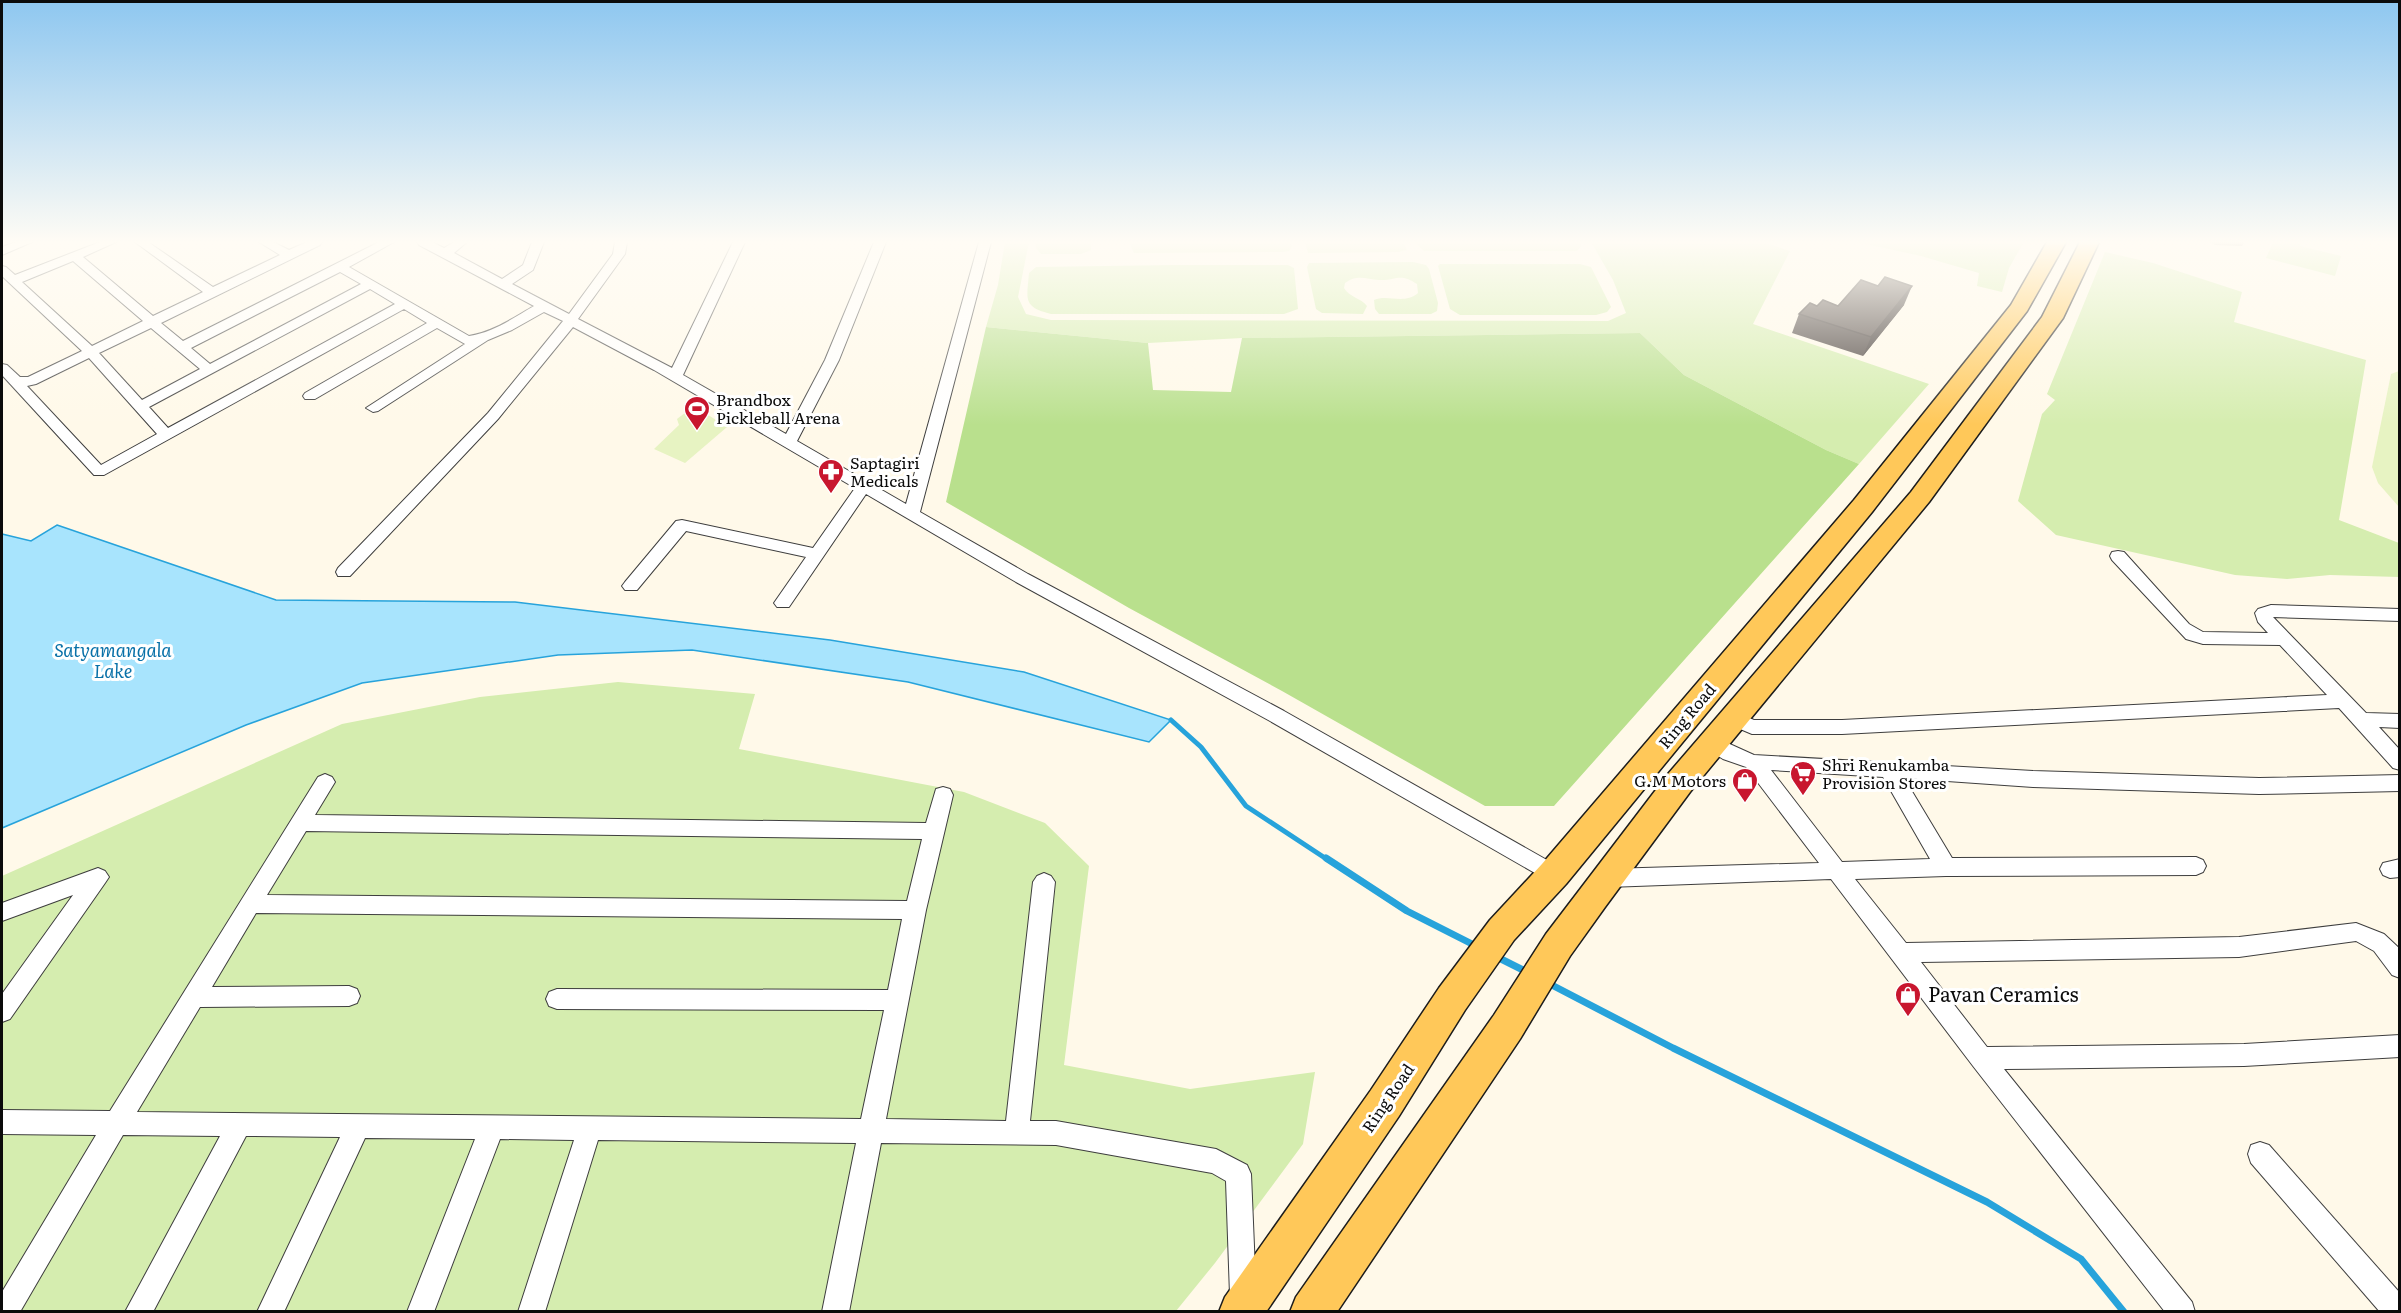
<svg xmlns="http://www.w3.org/2000/svg" width="2401" height="1313" font-family="Literata,serif">
<style>
.green{fill:#d5edaf}
.forest{fill:#b9e08d}
.pitch{fill:#e7f3c2}
.water{fill:#a8e4fd;stroke:#27a3db;stroke-width:1.5}
.lines{fill:none;stroke-linecap:round;stroke-linejoin:round}
.stream-far1{stroke:#27a3db;stroke-width:5}
.stream{stroke:#27a3db;stroke-width:7}
.minor-casing{stroke:#3e3e3e;stroke-width:2}
.primary-casing{stroke:#1c1c1c;stroke-width:3}
.minor{fill:#fff;fill-rule:evenodd}
.primary{fill:#ffc859;fill-rule:evenodd}
.wall{fill:#49403c}
.shaded-wall{fill:#3c3431}
.building{fill:#554b46;stroke:#3c3431;stroke-width:1.5}
.labels{text-anchor:middle;stroke-width:6;stroke-linejoin:round;paint-order:stroke}
.poi-label{font-size:16px;fill:#0b0b0b;stroke:#fff;text-anchor:start}
.street-label{font-size:16px;fill:#0b0b0b;stroke:#fff}
.water-label{font-size:18px;font-style:italic;fill:#0971a8;stroke:#fff}
.near-poi-label{font-size:20px;fill:#0b0b0b;stroke:#fff;text-anchor:start}
</style>
<rect width="100%" height="100%" fill="#fff9e9"/>
<!-- green -->
<g class="green">
<path d="M1005,242H1029L1018,297L1026,314L1051,320L1608,321L1626,313L1613,280L1591,242H1763L1790,251L1753,324L1929,384L1859,464L1826,450L1684,375L1640,333L1242,338L1148,343L986,327L998,285Z"/>
<path d="M1035,242H1091V250L1081,254H1041L1036,248Z"/>
<path d="M1129,242H1291L1292,246L1289,251L1283,252L1134,253Z"/>
<path d="M1305,242H1403L1407,250L1398,252L1308,253Z"/>
<path d="M1414,242H1579L1581,246L1577,251H1424Z"/>
<path d="M1857,242H2024L2009,268L2002,292L1977,286L1979,273L1921,256Z"/>
<path d="M2273,242H2301L2300,246L2341,256L2335,276L2266,258Z"/>
<path d="M2105,252L2153,263L2242,292L2234,322L2366,360L2339,520L2399,543V577L2330,575L2287,579L2235,575L2056,535L2018,501L2042,414L2055,400L2047,394Z"/>
<path d="M1413,262L1426,265L1429,269L1438,303L1437,311L1431,314H1379L1375,309L1374,300C1388,294 1404,305 1418,293L1417,284C1400,272 1395,281 1379,280C1366,279 1357,274 1345,283L1344,288C1349,297 1361,298 1367,306L1363,314L1322,313L1316,309L1307,267L1309,263Z"/>
<path d="M1440,264H1580L1591,267L1611,307L1607,312L1596,315H1460L1450,309L1438,266Z"/>
<path d="M1173,265H1288L1294,268L1298,309L1284,314H1051C1022,307 1027,299 1029,273L1036,267Z"/>
<path d="M618,682L755,694L739,749L964,792L1045,823L1089,866L1064,1065L1190,1089L1315,1072L1303,1144L1215,1263L1176,1311H2V876L342,724L480,697Z"/>
</g>
<!-- forest -->
<path class="forest" d="M986,327L1148,343L1153,390L1231,392L1242,338L1640,333L1684,375L1826,450L1859,464L1554,806H1485L1282,691L1129,608L946,502Z"/>
<!-- pitch -->
<g class="pitch">
<path d="M2399,371V507L2378,483L2372,467L2391,374Z"/>
<path d="M694,406L727,427L685,463L654,449L679,425L677,419Z"/>
</g>
<!-- water -->
<path class="water" d="M57,525L276,600L515,602L830,640L1024,672L1171,720L1149,742L908,682L692,650L558,655L362,683L246,725L2,828V534L31,541Z"/>
<g class="lines">
<!-- stream-far1 -->
<path class="stream-far1" d="M1171,720L1201,747L1246,806L1328,860"/>
<!-- stream -->
<g class="stream">
<path d="M1326,858L1407,911L1476,946"/>
<path d="M1495,956L1527,972"/>
<path d="M1546,982L1673,1048L1987,1202L2081,1259L2124,1312"/>
</g>
<defs>
<g id="minor">
<path d="M16,242H32L2,255V247Z"/>
<path d="M100,242H116L83,257L153,316L203,292L135,242H148L213,287L280,255L259,242H273L289,250L307,242H322L320,245L161,323L183,341L379,242H394L349,267L469,336C494,332 513,318 534,306L419,245L417,242H432L444,248L454,242H467L454,253L502,279L523,265L532,242H544L533,270L512,284L569,314L613,254L615,242H627L625,254L578,319L672,368L733,242H745L683,375L786,434L825,360L874,242H886L839,360L797,441L906,504L979,242H991L920,512L1028,574L1284,711L1561,868L1564,874L1561,880L1554,883L1547,880L1270,721L1016,582L866,494L789,607H777L774,603L806,557L686,531L637,590H625L622,586L625,582L676,521L682,520L813,548L855,488L654,370L573,327L498,419L350,576H338L336,572L338,568L488,413L563,321L544,312L512,330L488,340L378,411L373,412L366,408L465,344L437,328L315,399H305L303,396L305,393L427,323L404,309L104,475H94L2,375V364L7,365L20,377H28L82,351L2,276V266L6,267L15,275ZM73,261L143,321L92,346L22,282ZM340,272L361,284L210,364L191,348ZM370,289L395,304L168,428L149,407ZM151,328L200,369L142,400L99,353ZM89,358L157,434L101,465L27,386L36,384Z"/>
<path d="M2118,551L2124,552L2189,624L2203,632L2268,633L2258,622L2255,613L2258,609L2271,605L2400,609V621L2273,617L2366,713L2400,714V728L2379,727L2400,750V770L2393,768L2339,708L1842,734H1752L1726,723L1724,718L1726,713L1733,711L1754,720H1842L2327,695L2280,645L2203,644L2186,639L2112,560L2110,556L2112,552Z"/>
<path d="M1712,736L1754,755L2033,771L2259,778L2400,775V791L2259,794L2033,787L1904,778L1952,858L2196,857L2203,860L2206,866L2203,872L2196,875L1946,876L1855,879L1906,943L2239,937L2356,923L2384,934L2400,949V978L2392,975L2374,951L2356,941L2239,957L1921,962L1987,1047L2244,1044L2400,1035V1057L2244,1066L2004,1069L2192,1302L2195,1312H2165L1973,1066L1831,879L1608,887L1601,884L1597,878L1601,872L1608,869L1819,863L1746,767L1723,759L1705,748L1702,743L1705,738ZM1771,770L1883,777L1930,859L1842,862Z"/>
<path d="M325,774L332,777L335,782L315,815L926,823L936,789L943,787L950,789L953,795L926,910L886,1119L1006,1121L1033,882L1037,876L1044,873L1051,876L1055,882L1030,1121H1056L1216,1149L1247,1165L1251,1174L1256,1295L1252,1304L1243,1308L1234,1304L1230,1295L1226,1181L1212,1173L1056,1145L881,1143L849,1312H822L856,1143L598,1140L545,1312H518L574,1140L500,1139L434,1312H407L475,1139L365,1138L284,1312H257L340,1137L246,1136L153,1312H125L220,1136L123,1135L20,1312H2V1292L96,1135L2,1134V1110L110,1111L318,777ZM306,831L922,839L907,901L267,895ZM256,913L902,919L888,990L557,989L549,992L546,999L549,1006L557,1009L884,1010L861,1119L137,1112L200,1007L349,1006L357,1003L360,996L357,989L349,986L212,987Z"/>
<path d="M2400,859V877L2390,878L2383,875L2380,869L2383,863Z"/>
<path d="M98,868L105,871L109,877L105,883L10,1019L2,1022V994L73,895L2,921V903Z"/>
<path d="M2260,1142L2269,1145L2400,1293V1312H2380L2251,1163L2248,1154L2251,1145Z"/>
</g>
<g id="primary">
<path d="M2047,242H2066L2027,311L1872,512L1566,884L1514,940L1465,1010L1399,1116L1266,1312H1219L1225,1297L1371,1090L1439,988L1490,920L1542,864L1854,500L2011,305Z"/>
<path d="M2080,242H2099L2063,318L1929,502L1690,792L1605,907L1570,956L1520,1039L1337,1312H1290L1296,1297L1494,1015L1546,934L1668,774L1911,492L2042,317Z"/>
</g>
</defs>
<!-- minor casing -->
<use href="#minor" class="minor-casing"/>
<!-- primary casing -->
<use href="#primary" class="primary-casing"/>
<!-- minor -->
<use href="#minor" class="minor"/>
<!-- primary -->
<use href="#primary" class="primary"/>
</g>
<!-- wall -->
<g class="wall">
<path d="M2210,242H2245L2242,246L2215,245Z"/>
<path d="M1904,305L1863,356L1792,333L1799,314L1817,306Z"/>
</g>
<!-- shaded-wall -->
<path class="shaded-wall" d="M1912,286L1904,305L1863,356L1871,337Z"/>
<!-- building -->
<path class="building" d="M1885,277L1912,286L1871,337L1799,314L1810,303L1817,306L1823,300L1838,306L1861,280L1878,286Z"/>
<!-- sky -->
<linearGradient id="sky" x2="0" y2="1"><stop stop-color="#8ec7f0"/><stop offset="0.57" stop-color="#fffcf5"/><stop offset="1" stop-color="#fffcf5" stop-opacity="0"/></linearGradient>
<rect width="2401" height="425" fill="url(#sky)"/>
<!-- icons -->
<defs>
<symbol id="stadium-pin" viewBox="-11 -11 22 30"><path d="M0 17L-7.5 6A9.5 9.5 0 1 1 7.5 6Z" fill="#c8162e" stroke="#fff"/><path d="M0-5a6.5 5 0 1 0 0 10a6.5 5 0 1 0 0-10ZM-3.5-1.8h7v3.6h-7Z" fill="#fff"/></symbol>
<symbol id="pharmacy-pin" viewBox="-11 -11 22 30"><path d="M0 17L-7.5 6A9.5 9.5 0 1 1 7.5 6Z" fill="#c8162e" stroke="#fff"/><path d="M-2-6h4v4h4v4h-4v4h-4v-4h-4v-4h4Z" fill="#fff"/></symbol>
<symbol id="supermarket-pin" viewBox="-11 -11 22 30"><path d="M0 17L-7.5 6A9.5 9.5 0 1 1 7.5 6Z" fill="#c8162e" stroke="#fff"/><path d="M-6-5.5h2.5l.6 2H6L4.5 2H-2.5L-4.4-4H-6ZM-1.5 3.2a1.3 1.3 0 1 0 .1 0ZM3 3.2a1.3 1.3 0 1 0 .1 0Z" fill="#fff"/></symbol>
<symbol id="shop-pin" viewBox="-11 -11 22 30"><path d="M0 17L-7.5 6A9.5 9.5 0 1 1 7.5 6Z" fill="#c8162e" stroke="#fff"/><path d="M-5-2.5h2.3a2.7 3.5 0 0 1 5.4 0H5L5.5 6h-11ZM-1.5-2.5h3a1.5 2.3 0 0 0-3 0Z" fill="#fff"/></symbol>
</defs>
<g fill-rule="evenodd">
<use href="#stadium-pin" x="682" y="394" width="30" height="40"/>
<use href="#pharmacy-pin" x="816" y="457" width="30" height="40"/>
<use href="#supermarket-pin" x="1788" y="759" width="30" height="40"/>
<use href="#shop-pin" x="1730" y="766" width="30" height="40"/>
<use href="#shop-pin" x="1893" y="980" width="30" height="40"/>
</g>
<g class="labels">
<!-- poi labels -->
<g class="poi-label">
<text x="716" y="406">Brandbox<tspan x="716" dy="18">Pickleball Arena</tspan></text>
<text x="850" y="469">Saptagiri<tspan x="850" dy="18">Medicals</tspan></text>
<text x="1822" y="771">Shri Renukamba<tspan x="1822" dy="18">Provision Stores</tspan></text>
<text x="1726" y="787" text-anchor="end">G.M Motors</text>
</g>
<!-- street labels -->
<g class="street-label">
<text transform="translate(1687 716) rotate(-50)" y="6">Ring Road</text>
<text transform="translate(1388 1098) rotate(-56)" y="6">Ring Road</text>
</g>
<!-- water labels -->
<g class="water-label">
<text x="113" y="657">Satyamangala<tspan x="113" dy="21">Lake</tspan></text>
</g>
<!-- near-poi labels -->
<g class="near-poi-label">
<text x="1928" y="1002">Pavan Ceramics</text>
</g>
</g>
<!-- border -->
<rect width="2401" height="1313" fill="none" stroke="#0b0b0b" stroke-width="6"/>
</svg>
